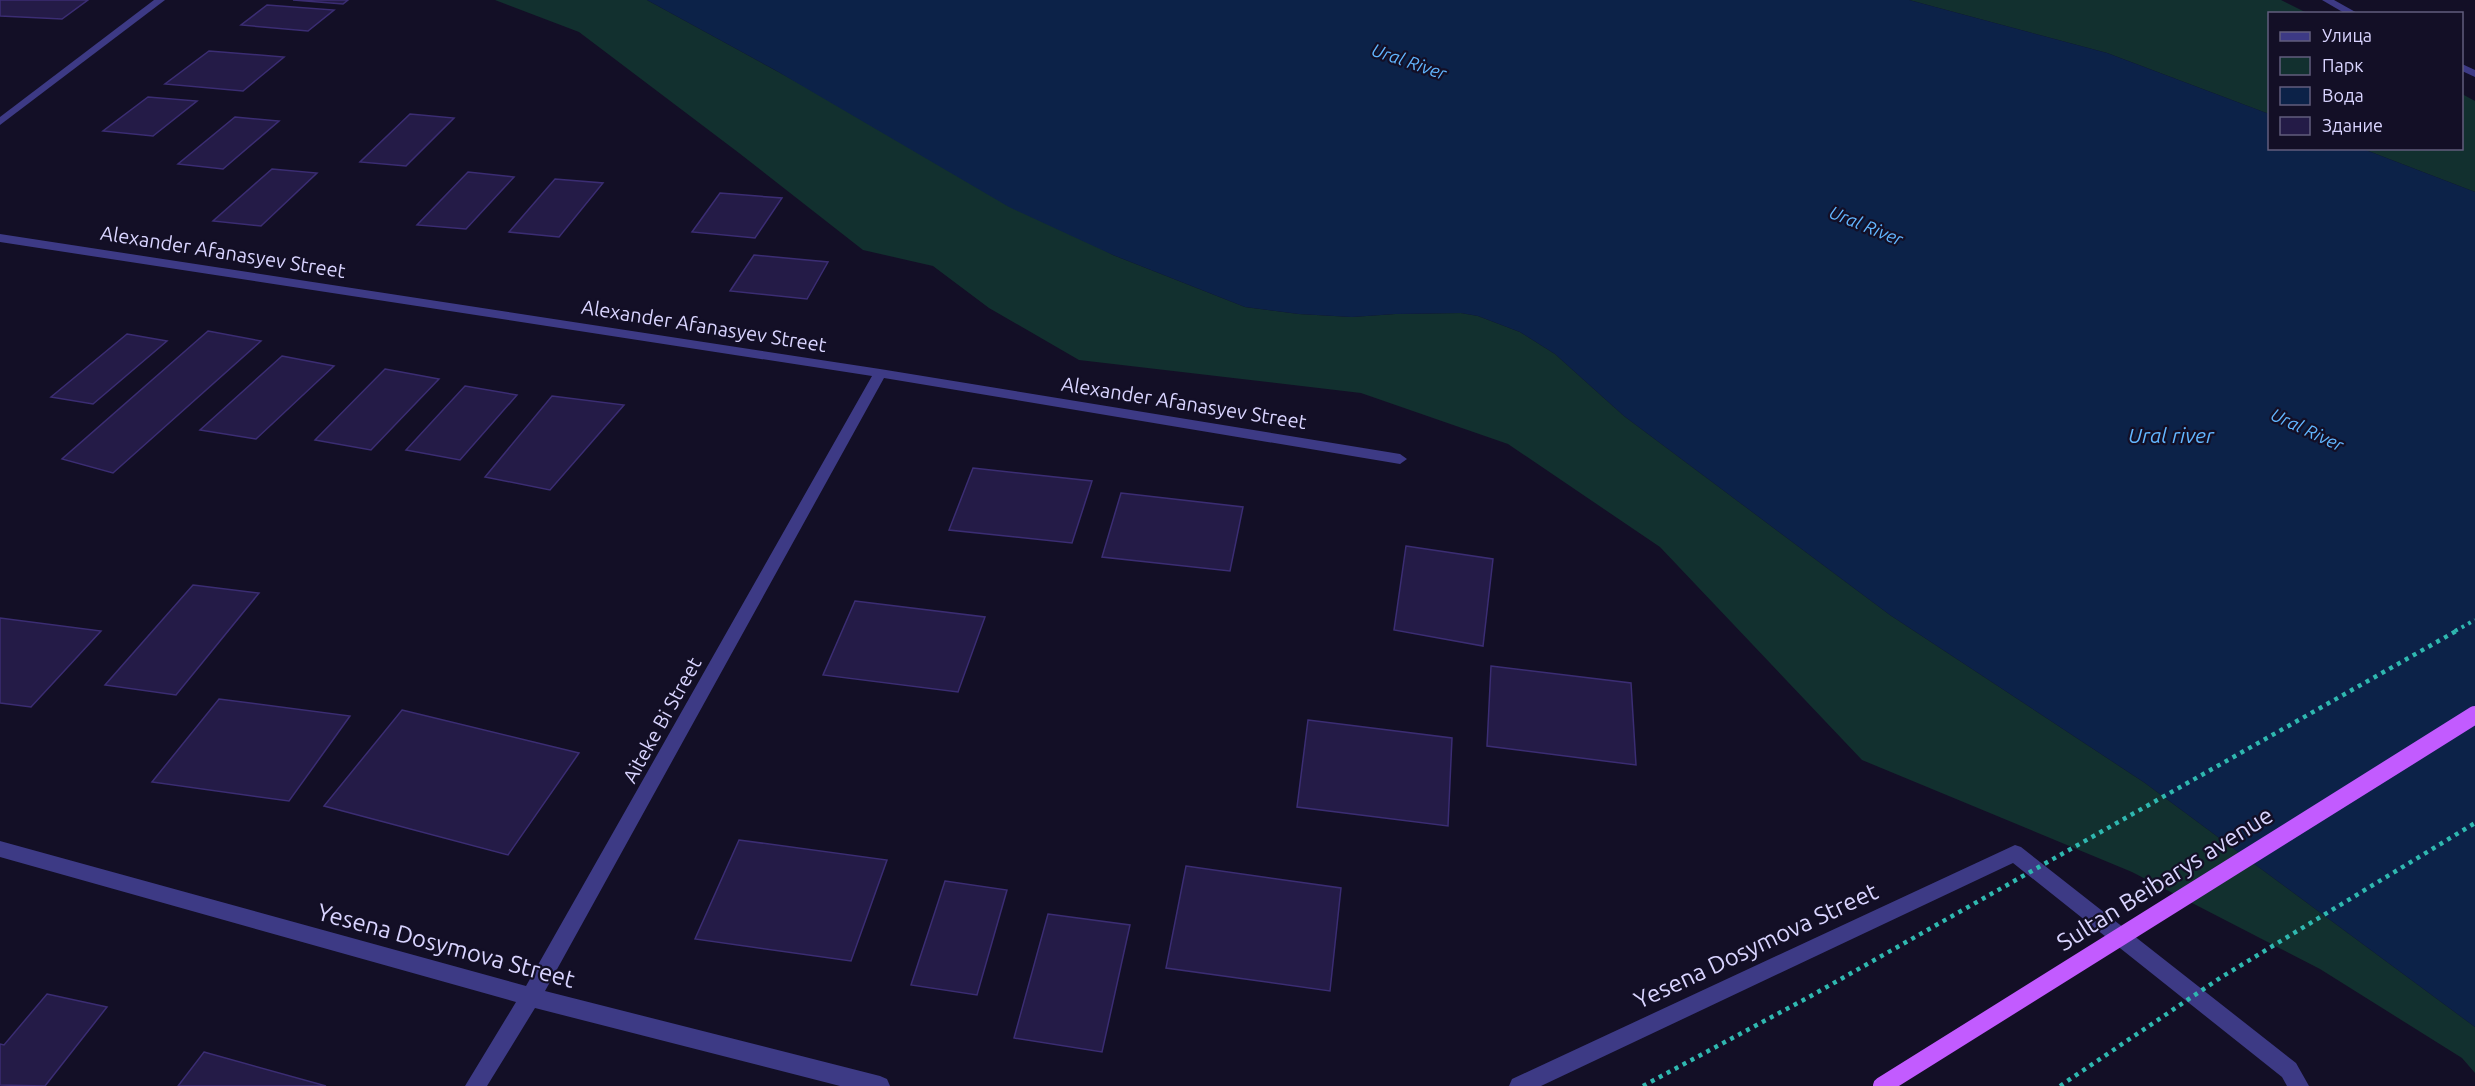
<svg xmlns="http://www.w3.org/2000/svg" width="2475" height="1086" font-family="Ubuntu,sans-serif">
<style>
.green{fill:#12302f}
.water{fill:#0c2248}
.building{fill:#241b47;stroke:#3b2d73;stroke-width:1.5}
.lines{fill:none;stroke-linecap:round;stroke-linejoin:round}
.minor{fill:#3d3a85;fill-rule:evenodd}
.path-bridge-far1{stroke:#2fb8b0;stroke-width:4;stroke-dasharray:3 4.5;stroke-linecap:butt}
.path-bridge{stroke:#2fb8b0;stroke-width:4.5;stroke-dasharray:4 5;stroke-linecap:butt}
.major-bridge{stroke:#c25bff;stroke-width:18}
.labels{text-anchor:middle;stroke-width:4.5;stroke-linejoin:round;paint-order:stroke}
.far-water-label{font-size:18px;font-style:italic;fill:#62b6ff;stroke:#130f26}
.street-label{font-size:20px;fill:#d9d4ff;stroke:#130f26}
.water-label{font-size:21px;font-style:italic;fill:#62b6ff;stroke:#130f26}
.near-street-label{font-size:24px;fill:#d9d4ff;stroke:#130f26}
</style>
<rect width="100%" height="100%" fill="#130f26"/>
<!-- green -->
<g class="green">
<path d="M495,0H647L1113,255L1245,307L1299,314L1352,317L1395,314L1461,313L1478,316L1520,332L1555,354L1624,416L1890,615L2145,783L2475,1027V1073L2462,1058L2320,969L2132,872L1862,760L1660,547L1508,444L1361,393L1079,360L989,308L933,266L863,250L739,153L579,32Z"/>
<path d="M1909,0H2281L2307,13L2270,14L2269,114L2107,53Z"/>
<path d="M2462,94L2475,101V192L2363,149L2462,148Z"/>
</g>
<!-- water -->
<path class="water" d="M647,0H1909L2107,53L2269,114L2270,148L2363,149L2475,192V1027L2145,783L1890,615L1624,416L1555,354L1520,332L1478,316L1461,313L1395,314L1352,317L1299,314L1245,307L1113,255L1009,207L775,70Z"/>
<!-- building -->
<g class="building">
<path d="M0,0H88L62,19L0,16Z"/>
<path d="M293,0H348L343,4Z"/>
<path d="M267,5L334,10L308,31L241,25Z"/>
<path d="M209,51L284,57L243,91L165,84Z"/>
<path d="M148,97L197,101L153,136L103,131Z"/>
<path d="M410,114L454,118L406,166L360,162Z"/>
<path d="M235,117L279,121L223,169L178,164Z"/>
<path d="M272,169L317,173L261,226L213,221Z"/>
<path d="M468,172L514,177L466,229L417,225Z"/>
<path d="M555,179L603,183L559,237L509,232Z"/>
<path d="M720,193L782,198L755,238L692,232Z"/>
<path d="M754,255L828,262L807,299L730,291Z"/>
<path d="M208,331L261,341L113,473L62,459Z"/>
<path d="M127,334L167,341L93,404L51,397Z"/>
<path d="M282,356L334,366L256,439L200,430Z"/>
<path d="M385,369L439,379L371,450L315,440Z"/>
<path d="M465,386L517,395L460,460L406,450Z"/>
<path d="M552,396L624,405L550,490L485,477Z"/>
<path d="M973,468L1092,481L1072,543L949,530Z"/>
<path d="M1121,493L1243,507L1230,571L1102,557Z"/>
<path d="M1406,546L1493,559L1483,646L1394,630Z"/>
<path d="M193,585L259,593L176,695L105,685Z"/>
<path d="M855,601L985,617L958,692L823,675Z"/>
<path d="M0,618L101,631L31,707L0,703Z"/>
<path d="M1491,666L1631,683L1636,765L1487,746Z"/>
<path d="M219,699L350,716L289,801L152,782Z"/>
<path d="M402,710L579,753L508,855L324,806Z"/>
<path d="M1308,720L1452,738L1448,826L1297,807Z"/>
<path d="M739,840L887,860L851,961L695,939Z"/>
<path d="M1186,866L1341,888L1330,991L1166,968Z"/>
<path d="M945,881L1007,890L977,995L911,985Z"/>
<path d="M1048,914L1130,925L1102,1052L1014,1038Z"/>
<path d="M47,994L107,1007L45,1086L0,1085V1044L4,1045Z"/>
<path d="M204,1052L326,1086H178Z"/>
</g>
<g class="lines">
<!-- minor -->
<g class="minor">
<path d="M154,0H165L0,125V117Z"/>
<path d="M2322,0H2334L2359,14H2346Z"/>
<path d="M2462,64L2475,70V77L2462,71Z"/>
<path d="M0,234L880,369L1400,454L1407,459L1400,464L884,378L545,991L880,1076L887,1079L890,1086H840L535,1008L487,1086H465L516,1002L0,857V841L526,986L872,376L0,242Z"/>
<path d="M2015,845L2021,847L2296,1063L2309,1086H2287L2282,1077L2013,863L1541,1086H1509L1512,1079Z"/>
</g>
<!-- path-bridge-far1 -->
<path class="path-bridge-far1" d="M2455,631L2475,620"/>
<!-- path-bridge -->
<g class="path-bridge">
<path d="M1643,1086L1809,997L2458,630"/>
<path d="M2060,1086L2220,978L2475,823"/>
</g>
<!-- major-bridge -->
<path class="major-bridge" d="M1882,1086L2475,715"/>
</g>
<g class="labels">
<!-- far-water labels -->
<g class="far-water-label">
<text transform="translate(1409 62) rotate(19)" y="6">Ural River</text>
<text transform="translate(1866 226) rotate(22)" y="6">Ural River</text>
<text transform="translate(2307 430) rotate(25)" y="6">Ural River</text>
</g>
<!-- street labels -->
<g class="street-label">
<text transform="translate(223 252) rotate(9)" y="7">Alexander Afanasyev Street</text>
<text transform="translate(704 326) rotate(9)" y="7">Alexander Afanasyev Street</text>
<text transform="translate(1184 403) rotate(9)" y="7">Alexander Afanasyev Street</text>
<text transform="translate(662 720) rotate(-61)" y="7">Aiteke Bi Street</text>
</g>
<!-- water labels -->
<g class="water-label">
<text x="2171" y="443">Ural river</text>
</g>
<!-- near-street labels -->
<g class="near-street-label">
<text transform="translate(2165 879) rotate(-32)" y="8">Sultan Beibarys avenue</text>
<text transform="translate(446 946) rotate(15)" y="8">Yesena Dosymova Street</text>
<text transform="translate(1756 946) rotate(-25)" y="8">Yesena Dosymova Street</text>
</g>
</g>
<!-- legend -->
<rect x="2268" y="12" width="195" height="138" fill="#130f26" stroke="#625e7d" stroke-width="1.5"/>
<rect x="2280" y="32" width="30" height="9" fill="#3d3a85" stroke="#625e7d" stroke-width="1.5"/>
<text x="2322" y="42" font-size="18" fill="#d9d4ff">Улица</text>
<rect x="2280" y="57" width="30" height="18" fill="#12302f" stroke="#625e7d" stroke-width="1.5"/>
<text x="2322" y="72" font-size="18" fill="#d9d4ff">Парк</text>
<rect x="2280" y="87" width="30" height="18" fill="#0c2248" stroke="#625e7d" stroke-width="1.5"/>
<text x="2322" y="102" font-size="18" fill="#d9d4ff">Вода</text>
<rect x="2280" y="117" width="30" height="18" fill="#241b47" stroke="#625e7d" stroke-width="1.5"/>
<text x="2322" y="132" font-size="18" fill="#d9d4ff">Здание</text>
</svg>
